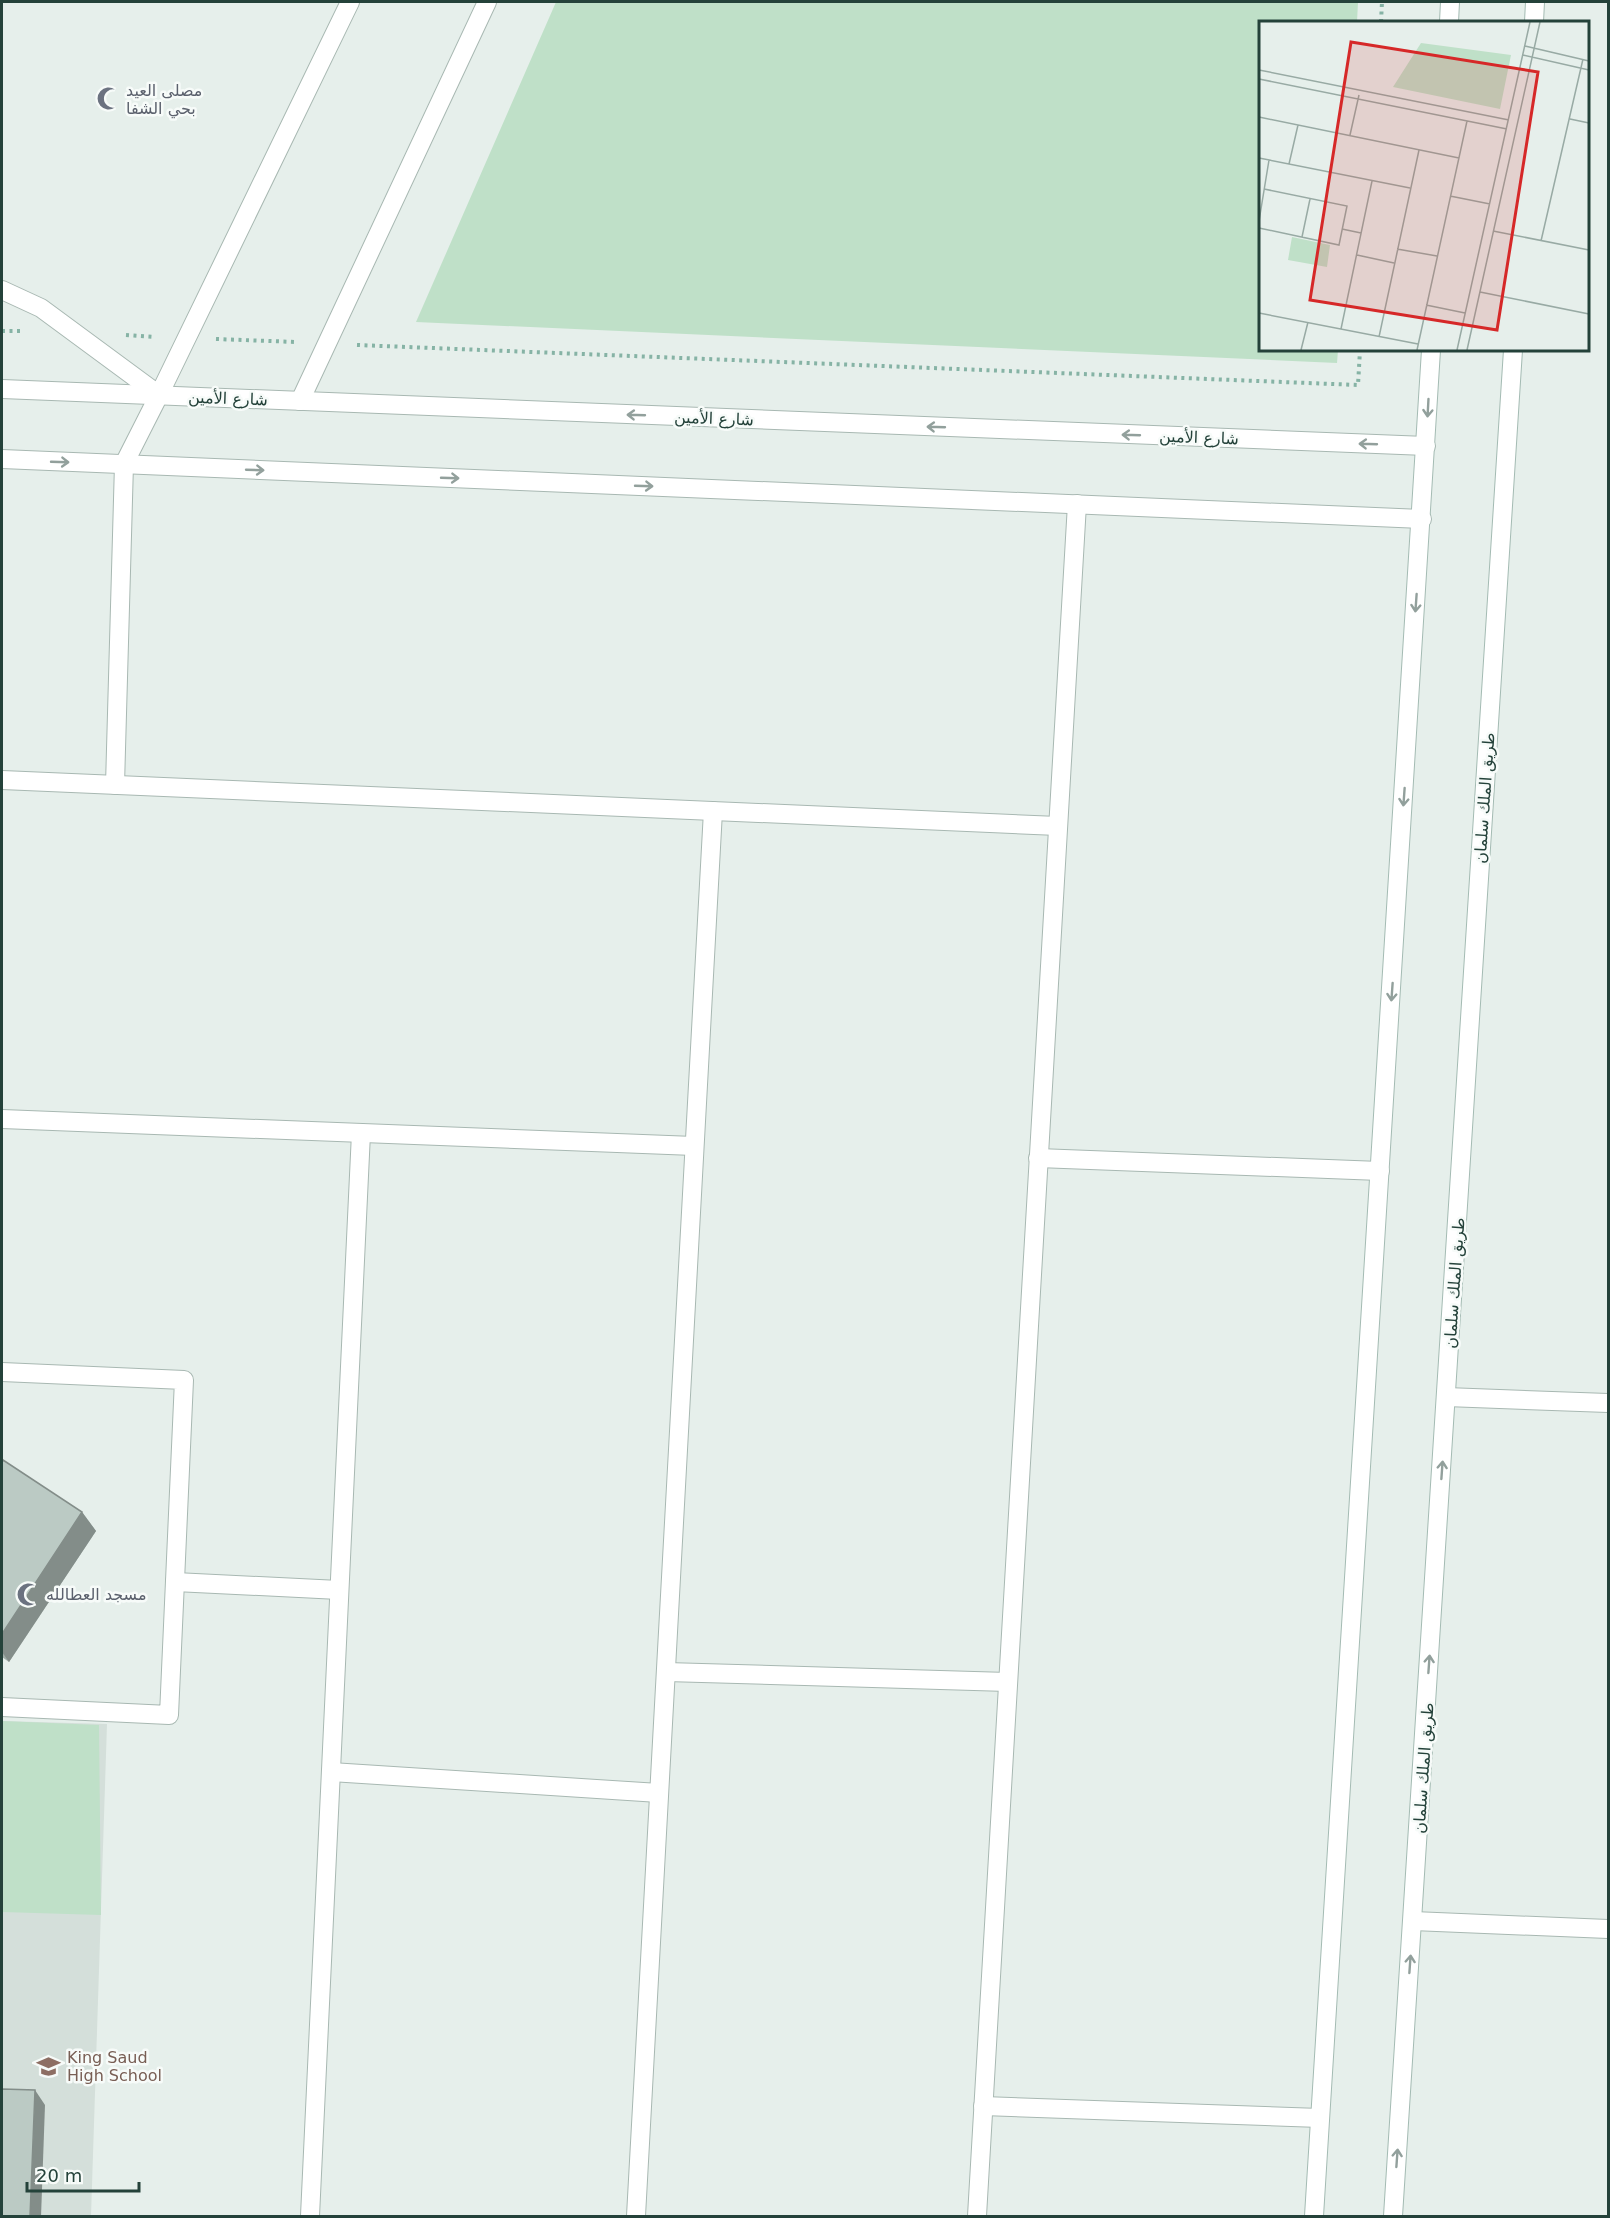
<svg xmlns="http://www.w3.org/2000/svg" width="1610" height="2218" font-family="'DejaVu Sans','Noto Naskh Arabic',sans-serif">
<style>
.built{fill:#d4dfda}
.green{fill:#bfe0c8}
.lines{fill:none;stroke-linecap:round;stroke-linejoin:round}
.service-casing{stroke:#a8b8b2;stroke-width:20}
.minor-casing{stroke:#a8b8b2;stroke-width:20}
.tertiary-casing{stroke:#a8b8b2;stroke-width:20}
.secondary-casing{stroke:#a4bbb3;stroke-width:20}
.path{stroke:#86b3a5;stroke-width:4;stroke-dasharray:3 4.5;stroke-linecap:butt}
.service{stroke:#fff;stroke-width:18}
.minor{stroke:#fff;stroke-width:18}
.tertiary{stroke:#fff;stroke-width:18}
.secondary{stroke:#fff;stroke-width:18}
.wall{fill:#a1aea9}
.shaded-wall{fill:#838d89}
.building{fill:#bbcac4;stroke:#838d89;stroke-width:1.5}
.oneway{stroke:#92a09c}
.labels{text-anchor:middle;stroke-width:5;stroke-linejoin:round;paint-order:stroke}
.worship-label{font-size:16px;fill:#5b616d;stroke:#f7fbf9;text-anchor:start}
.street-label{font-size:16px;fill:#24423a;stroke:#f7fbf9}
.education-label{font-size:16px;fill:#785e54;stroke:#f7fbf9;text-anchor:start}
.inset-road{fill:none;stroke:#98aaa4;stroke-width:1.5}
.view{fill:#d62828;fill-opacity:0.15;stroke:#d62828;stroke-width:3}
.inset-edge{fill:none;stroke:#24423a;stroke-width:3}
</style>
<rect width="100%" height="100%" fill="#e6efeb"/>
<!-- built -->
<path class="built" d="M2,1721L107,1724L91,2216H2Z"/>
<!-- green -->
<g class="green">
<path d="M556,2H1358L1357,22H1260V350H1338L1337,363L416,322Z"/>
<path d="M2,1721L99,1725L101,1915L2,1912Z"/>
</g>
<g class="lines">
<defs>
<g id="service">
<path d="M2,290L41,308L159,395L350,2"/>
<path d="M300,401L487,2"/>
</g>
<g id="minor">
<path d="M2,780L1058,826"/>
<path d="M115,785L124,464L159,395"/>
<path d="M2,1119L694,1146"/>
<path d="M1038,1158L1380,1171"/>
<path d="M2,1372L184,1380L169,1715L2,1707"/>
<path d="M1446,1397L1608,1403"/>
<path d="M175,1582L339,1590"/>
<path d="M666,1672L1008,1682"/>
<path d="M331,1772L659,1793"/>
<path d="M1413,1921L1608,1929"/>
<path d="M983,2106L1320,2118"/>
<path d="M310,2216L361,1133"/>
<path d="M636,2216L713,811"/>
<path d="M977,2216L1077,504"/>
</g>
<g id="tertiary">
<path d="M2,389L1426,446"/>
<path d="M2,459L1422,519"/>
</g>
<g id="secondary">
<path d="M1449,22L1450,2"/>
<path d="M1534,22L1535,2"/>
<path d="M1314,2216L1431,350"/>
<path d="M1393,2216L1513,350"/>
</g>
</defs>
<!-- service casing -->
<use href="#service" class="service-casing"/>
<!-- minor casing -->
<use href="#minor" class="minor-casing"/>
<!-- tertiary casing -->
<use href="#tertiary" class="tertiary-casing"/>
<!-- secondary casing -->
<use href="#secondary" class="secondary-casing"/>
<!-- path -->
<g class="path">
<path d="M1381,22L1382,2"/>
<path d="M2,331H20"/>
<path d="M126,335L155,337"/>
<path d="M216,339L296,342"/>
<path d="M357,345L1358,385L1360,350"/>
</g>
<!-- service -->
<use href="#service" class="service"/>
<!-- minor -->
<use href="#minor" class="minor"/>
<!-- tertiary -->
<use href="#tertiary" class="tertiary"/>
<!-- secondary -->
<use href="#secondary" class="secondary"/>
</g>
<!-- wall -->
<path class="wall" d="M2,1463L82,1512L96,1531L9,1662L2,1657Z"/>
<!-- shaded-wall -->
<g class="shaded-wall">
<path d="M82,1512L96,1531L9,1662L2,1652V1634Z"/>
<path d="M35,2090L45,2105L41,2217H30Z"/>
</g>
<!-- building -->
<g class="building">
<path d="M3,1460L82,1512L2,1634V1463Z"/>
<path d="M2,2089L35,2090L30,2217H2Z"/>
</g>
<!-- one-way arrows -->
<defs><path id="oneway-shaft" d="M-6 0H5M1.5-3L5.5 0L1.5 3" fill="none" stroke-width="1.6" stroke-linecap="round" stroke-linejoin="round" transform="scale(1.5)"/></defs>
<g class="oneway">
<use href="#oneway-shaft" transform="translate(1428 408) rotate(93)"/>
<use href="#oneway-shaft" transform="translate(636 415) rotate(-178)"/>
<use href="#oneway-shaft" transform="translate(936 427) rotate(-178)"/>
<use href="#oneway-shaft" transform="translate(1131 435) rotate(-178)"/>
<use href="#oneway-shaft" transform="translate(1368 444) rotate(-178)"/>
<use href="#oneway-shaft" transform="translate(60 462) rotate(2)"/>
<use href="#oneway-shaft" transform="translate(255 470) rotate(2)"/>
<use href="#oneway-shaft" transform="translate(450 478) rotate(2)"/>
<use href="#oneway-shaft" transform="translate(644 486) rotate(2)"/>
<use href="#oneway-shaft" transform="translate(1416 603) rotate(94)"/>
<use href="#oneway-shaft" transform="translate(1404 797) rotate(94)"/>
<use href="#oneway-shaft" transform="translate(1392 992) rotate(94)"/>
<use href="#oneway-shaft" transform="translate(1442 1470) rotate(-86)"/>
<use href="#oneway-shaft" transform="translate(1429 1664) rotate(-86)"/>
<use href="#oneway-shaft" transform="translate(1410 1964) rotate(-86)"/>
<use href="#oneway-shaft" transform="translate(1397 2158) rotate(-86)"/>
</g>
<!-- icons -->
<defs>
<symbol id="mosque-bare" viewBox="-9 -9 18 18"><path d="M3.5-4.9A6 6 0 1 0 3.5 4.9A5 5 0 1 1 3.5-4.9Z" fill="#6b7280" stroke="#f7fbf9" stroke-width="2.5" paint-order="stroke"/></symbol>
<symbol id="school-bare" viewBox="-9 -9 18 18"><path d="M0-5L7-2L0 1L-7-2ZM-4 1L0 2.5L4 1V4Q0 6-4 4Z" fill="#8d6e63" stroke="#f7fbf9" stroke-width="2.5" paint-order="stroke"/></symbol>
</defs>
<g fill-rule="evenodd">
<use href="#mosque-bare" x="92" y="82" width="33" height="33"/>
<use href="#mosque-bare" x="12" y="1578" width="33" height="33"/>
<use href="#school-bare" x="32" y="2050" width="33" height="33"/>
</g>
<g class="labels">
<!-- worship labels -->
<g class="worship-label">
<text x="126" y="96">مصلى العيد<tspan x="126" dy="18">بحي الشفا</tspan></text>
<text x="46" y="1600">مسجد العطالله</text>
</g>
<!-- street labels -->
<g class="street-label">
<text transform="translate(228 398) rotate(2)" y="6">شارع الأمين</text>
<text transform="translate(714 418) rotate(2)" y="6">شارع الأمين</text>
<text transform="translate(1199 437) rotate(2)" y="6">شارع الأمين</text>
<text transform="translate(1484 798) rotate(-86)" y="6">طريق الملك سلمان</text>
<text transform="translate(1454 1283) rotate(-86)" y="6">طريق الملك سلمان</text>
<text transform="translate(1423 1768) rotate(-86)" y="6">طريق الملك سلمان</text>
</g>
<!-- education labels -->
<g class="education-label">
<text x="67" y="2063">King Saud<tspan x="67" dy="18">High School</tspan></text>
</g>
</g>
<!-- overview -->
<g transform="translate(1259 21)">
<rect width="330" height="330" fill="#e6efeb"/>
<path d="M162,22L252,34L241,88L134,66ZM33,216L71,224L68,246L29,239Z" fill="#bfe0c8"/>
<path class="inset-road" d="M266,25L330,40M264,34L330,49M0,49L250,99M0,58L248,108M0,96L200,137M311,98L330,102M91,114L100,74M0,137L151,167M30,143L39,104M191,175L231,183M0,200L10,139M0,207L80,224L88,185L5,168M83,208L102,212M234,210L330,229M43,216L51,178M282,220L324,38M138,228L178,235M98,234L135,242M221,271L330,293M167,284L206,292M0,292L159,323M82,308L113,160M120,316L160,129M42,329L49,301M158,329L208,100M198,329L271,1M208,329L281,1"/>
<path class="view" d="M92,21L279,51L238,309L51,279Z"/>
<rect width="330" height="330" class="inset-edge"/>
</g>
<!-- border -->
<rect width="1610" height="2218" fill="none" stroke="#24423a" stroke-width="6"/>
<!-- scale -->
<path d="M27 2182v9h112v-9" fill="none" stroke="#24423a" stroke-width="3"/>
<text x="36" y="2182" font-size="18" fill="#24423a" stroke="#f7fbf9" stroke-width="4.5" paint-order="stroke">20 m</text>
</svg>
